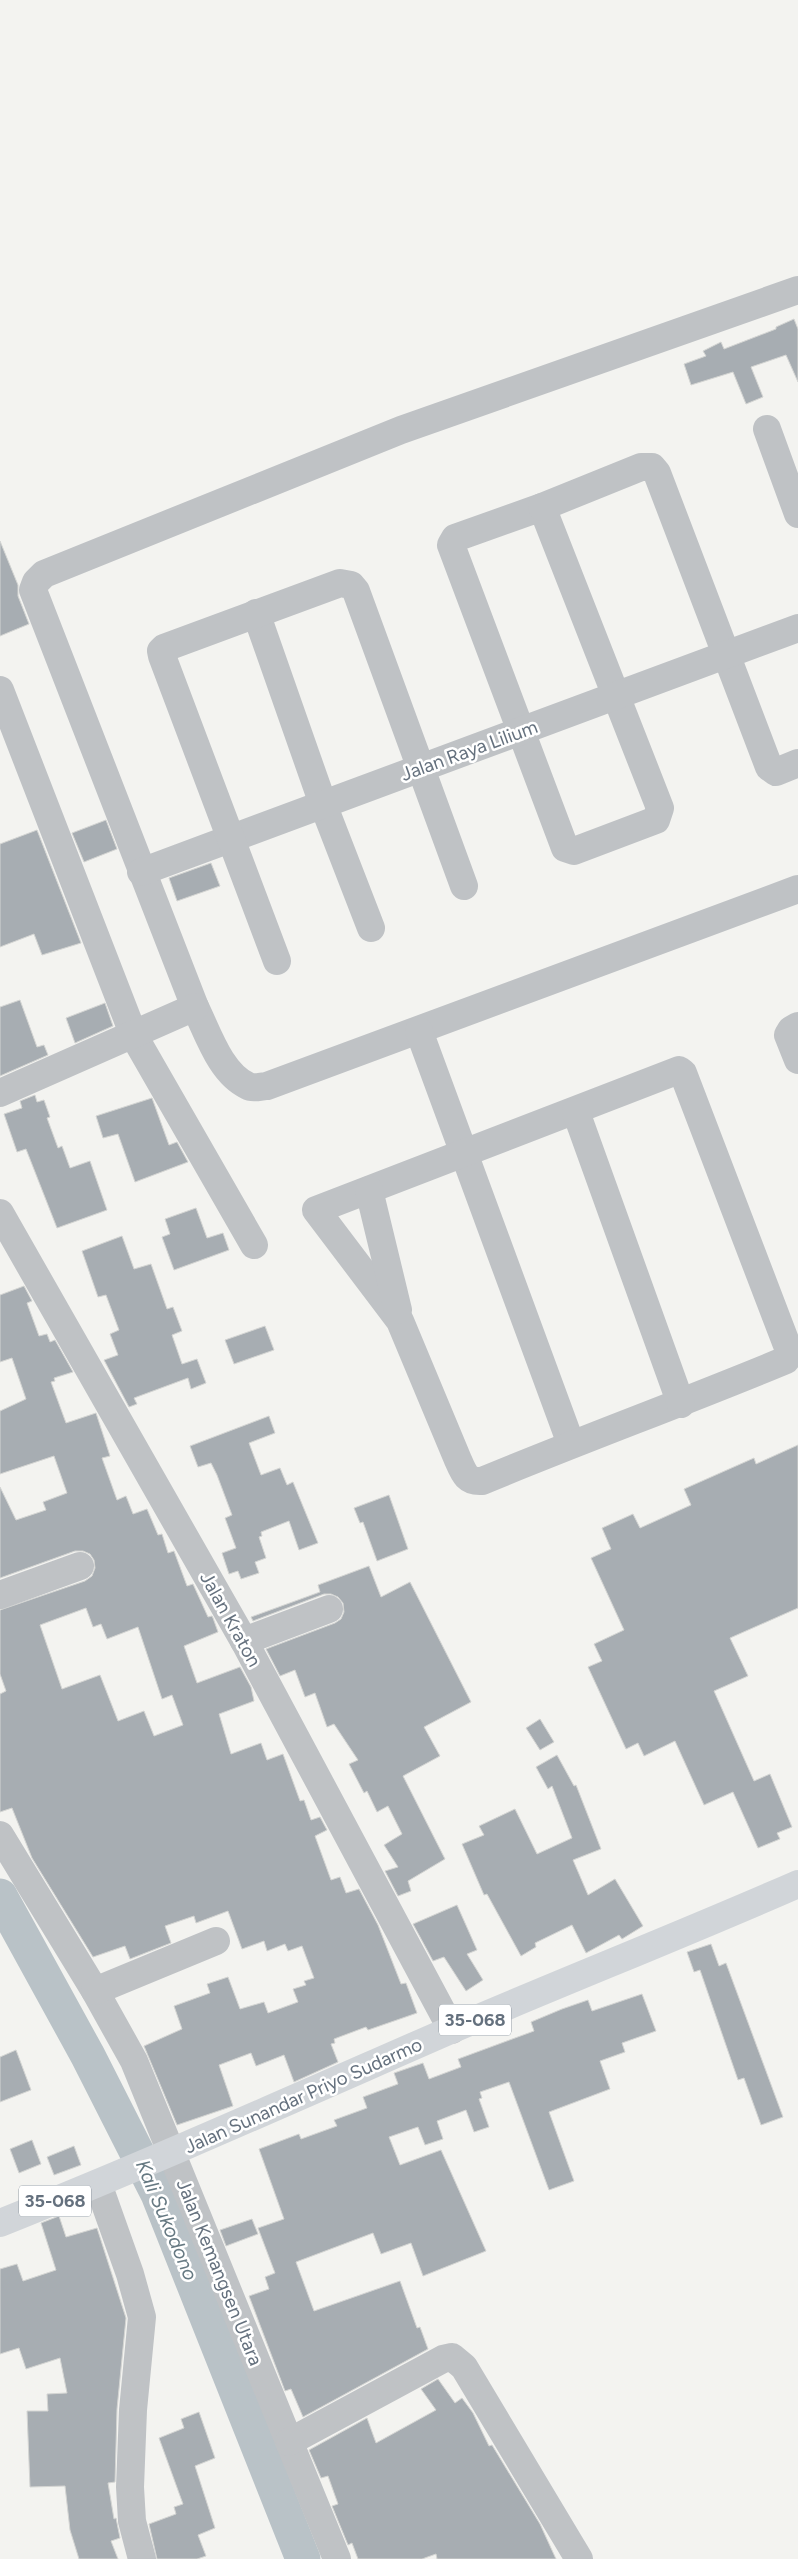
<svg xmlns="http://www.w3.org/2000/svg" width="798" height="2559" font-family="Figtree,sans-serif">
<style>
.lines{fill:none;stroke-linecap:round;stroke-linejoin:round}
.river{stroke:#b9c2c7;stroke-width:35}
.building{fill:#a7adb2;stroke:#d4d5d3;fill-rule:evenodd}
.minor{stroke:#bfc2c5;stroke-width:28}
.major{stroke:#d1d5d9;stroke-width:28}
.labels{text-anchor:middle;stroke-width:5;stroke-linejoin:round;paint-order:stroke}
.shield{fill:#fff;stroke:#939ca5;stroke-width:1}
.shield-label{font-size:18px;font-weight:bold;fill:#65717e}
.street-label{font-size:19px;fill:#65717e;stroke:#fff}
.water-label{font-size:20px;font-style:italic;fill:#667982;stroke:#fff}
</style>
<rect width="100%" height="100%" fill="#f3f3f0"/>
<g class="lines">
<!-- river -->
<path class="river" d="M0,1896L88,2056L158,2194L303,2559"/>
</g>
<!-- building -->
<g class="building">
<path d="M794,319L798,329V382L786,355L751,367L763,397L746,404L733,372L691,385L684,364L706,356L703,351L721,342L724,349L776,329V327Z"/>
<path d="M0,541L18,585V596L29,624L0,636Z"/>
<path d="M106,820L117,849L84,862L72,833Z"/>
<path d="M37,830L81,943L42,955L34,934L0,947V844Z"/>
<path d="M211,863L220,886L177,901L169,878Z"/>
<path d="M20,1000L37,1047L44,1045L48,1055L0,1076V1007Z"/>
<path d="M105,1003L113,1026L75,1043L66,1018Z"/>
<path d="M35,1095L37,1102L44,1100L50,1117L47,1118L58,1148L62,1146L70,1168L90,1161L107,1210L57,1228L26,1149L17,1152L4,1114L22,1108L20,1101Z"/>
<path d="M152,1098L169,1145L177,1142L188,1162L135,1182L118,1134L103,1138L96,1116Z"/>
<path d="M196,1208L207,1238L223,1233L229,1250L174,1270L162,1237L170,1234L165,1219Z"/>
<path d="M122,1236L134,1269L151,1264L167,1309L173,1307L182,1331L172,1335L182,1364L197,1359L206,1383L191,1389L188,1378L134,1398L137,1404L129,1407L104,1360L118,1355L110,1334L119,1330L106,1295L98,1297L82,1251Z"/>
<path d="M24,1286L32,1301L27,1303L39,1336L47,1334L50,1342L55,1340L73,1372L54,1378L55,1381L51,1382L66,1423L96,1413L110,1456L102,1458L117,1500L126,1496L133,1514L147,1509L158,1535L162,1534L168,1553L174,1551L187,1586L193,1584L208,1617L212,1616L213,1618L218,1632L184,1646L197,1683L240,1667L251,1687L254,1701L219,1714L231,1754L261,1743L267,1760L283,1754L300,1801L304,1800L311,1820L320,1817L327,1830L315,1836L331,1880L340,1877L346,1893L359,1889L378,1925L401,1984L406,1983L417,2013L368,2030L366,2027L334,2039L335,2043L331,2044L338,2062L294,2082L284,2055L256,2066L251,2053L219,2065L233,2106L177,2125L144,2046L182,2029L174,2006L210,1993L207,1984L228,1977L240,2009L264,2002L268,2013L298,2002L293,1989L306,1985L304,1981L314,1978L302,1946L288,1951L285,1944L267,1951L264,1941L242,1949L228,1911L196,1923L194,1916L165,1926L171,1943L130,1959L125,1946L93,1957L32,1858L12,1808L0,1812V1694L6,1691L0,1674V1610L85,1581L92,1576L95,1568L94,1560L90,1554L83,1551H75L0,1578V1487L16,1520L46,1510L43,1502L67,1493L54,1456L0,1474V1411L26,1399L12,1358L0,1362V1295ZM86,1608L93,1627L101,1624L107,1639L138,1627L162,1699L172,1695L183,1725L154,1736L144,1711L118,1721L100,1675L62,1689L40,1625Z"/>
<path d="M265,1326L274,1350L234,1364L225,1340Z"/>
<path d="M269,1416L275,1433L249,1443L261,1475L280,1468L287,1485L293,1482L318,1543L299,1550L289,1521L261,1532L262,1536L259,1537L266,1558L255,1562L259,1573L241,1579L238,1571L229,1574L222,1553L236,1548L225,1518L232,1515L217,1475L211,1463L198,1467L190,1446Z"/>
<path d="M798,1445V1608L730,1638L748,1676L714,1691L754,1781L770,1774L792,1827L777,1833L780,1839L758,1848L733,1792L704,1805L675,1741L644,1756L638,1743L626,1749L588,1667L602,1661L594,1644L624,1630L591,1558L611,1549L602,1528L633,1514L640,1528L691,1505L684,1489L754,1458L756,1464Z"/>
<path d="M389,1495L408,1549L377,1561L363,1522L360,1523L354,1508Z"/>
<path d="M369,1566L381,1597L410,1582L471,1702L424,1727L440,1756L403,1776L445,1859L408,1881L411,1891L398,1896L385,1871L398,1867L384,1845L402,1834L388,1806L377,1812L367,1791L364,1793L349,1764L358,1760L334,1724L327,1727L315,1693L305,1697L295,1670L280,1676L266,1649L335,1623L341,1619L344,1612L343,1603L338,1597L331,1594H324L253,1621L251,1617L320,1592L318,1585Z"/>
<path d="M540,1719L554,1742L540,1750L526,1728Z"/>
<path d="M557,1755L574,1786L576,1785L601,1849L573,1860L588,1895L615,1879L643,1926L622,1939L619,1935L586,1953L572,1925L535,1943L536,1947L521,1956L487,1894L484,1895L462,1844L484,1835L479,1826L515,1809L537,1854L572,1838L552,1786L548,1789L536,1767Z"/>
<path d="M457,1905L477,1950L467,1954L483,1980L466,1991L444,1957L433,1961L413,1924Z"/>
<path d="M711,1944L719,1966L726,1963L783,2117L761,2125L744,2078L738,2080L700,1970L694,1972L687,1952Z"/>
<path d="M642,1994L656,2031L622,2043L625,2052L600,2061L610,2089L549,2112L574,2181L549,2190L509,2082L480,2092L482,2098L479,2099L489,2127L474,2132L466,2110L437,2121L443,2139L425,2145L418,2127L389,2137L400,2165L441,2150L486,2251L423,2276L411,2243L381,2254L373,2233L296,2262L314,2311L400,2281L417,2328L420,2327L428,2349L303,2417L291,2389L285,2391L249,2296L269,2289L265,2277L275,2273L258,2228L284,2219L259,2149L299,2134L301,2139L337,2126L334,2120L367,2108L363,2097L398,2084L394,2073L423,2063L429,2079L461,2067L458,2059L534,2031L531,2022L562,2009L588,2000L592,2011Z"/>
<path d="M16,2050L31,2090L0,2102V2057Z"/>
<path d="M32,2140L41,2164L19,2173L10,2149Z"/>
<path d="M74,2146L81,2165L54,2175L47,2157Z"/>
<path d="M59,2216L66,2237L97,2228L126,2318L117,2409L115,2482L108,2483L114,2519L116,2518L120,2538L111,2541L118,2559H79L70,2530L65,2486L30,2487L27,2411H48L47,2394L67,2393L60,2358L26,2369L19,2348L0,2354V2269L17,2264L23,2281L56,2270L41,2223Z"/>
<path d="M252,2219L258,2234L226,2246L220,2230Z"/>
<path d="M438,2379L455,2403L462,2398L473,2413L489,2446L492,2445L540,2524L556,2559H437L436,2554L422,2559H358L352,2543L348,2545L332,2506L338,2504L328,2476L321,2478L309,2450L367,2418L376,2443L436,2410L421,2389Z"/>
<path d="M199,2412L215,2458L195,2466L215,2528L198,2535L206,2556L197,2559H157L149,2524L176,2514L174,2507L183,2504L159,2438L184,2428L181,2419Z"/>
</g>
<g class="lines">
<!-- minor -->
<g class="minor">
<path d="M798,290L401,430L44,574L36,582L33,590L195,1007C208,1033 220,1073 248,1086C253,1089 262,1086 267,1086L798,889"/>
<path d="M767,429L798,514"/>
<path d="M542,507L660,808L656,820L574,851L565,848L451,545L455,538Z"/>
<path d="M542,507L641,467H652L657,473L769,767L776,772L798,763"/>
<path d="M256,613L323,804L371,928"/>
<path d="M0,690L134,1036L254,1245"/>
<path d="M141,872L798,628"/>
<path d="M277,961L162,656L161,651L164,648L340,583L351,585L356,591L464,886"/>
<path d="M798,1026L791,1030L788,1035L798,1060"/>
<path d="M419,1031L571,1444"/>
<path d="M679,1070L683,1073L790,1353L786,1360C685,1402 583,1439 482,1481C467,1482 464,1474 458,1460L400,1321L316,1210Z"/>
<path d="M0,1093L195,1007"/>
<path d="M576,1112L681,1404"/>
<path d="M369,1190L398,1310"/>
<path d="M0,1213L244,1641L452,2030"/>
<path d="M0,1595L80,1566"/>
<path d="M244,1641L329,1609"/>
<path d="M0,1835L95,1991L134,2061L337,2559"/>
<path d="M95,1991L216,1941"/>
<path d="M98,2184L130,2274L142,2317L133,2410L130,2487L132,2521L142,2559"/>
<path d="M289,2442L443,2359L452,2357L464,2367L579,2559"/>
</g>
<!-- major -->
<path class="major" d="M0,2223C153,2162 302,2095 453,2029C567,1980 684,1934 798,1884"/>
</g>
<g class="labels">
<!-- shield labels -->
<g class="shield">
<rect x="439" y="2004.5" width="72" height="31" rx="4"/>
<rect x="19" y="2185.5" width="72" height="31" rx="4"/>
</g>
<g class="shield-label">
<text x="475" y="2026">35-068</text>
<text x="55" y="2207">35-068</text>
</g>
<!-- street labels -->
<g class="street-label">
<text transform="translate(469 750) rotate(-20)" y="7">Jalan Raya Lilium</text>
<text transform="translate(231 1619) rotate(61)" y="7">Jalan Kraton</text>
<text transform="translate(303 2095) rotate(-24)" y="7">Jalan Sunandar Priyo Sudarmo</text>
<text transform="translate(220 2272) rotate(68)" y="7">Jalan Kemangsen Utara</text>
</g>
<!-- water labels -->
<g class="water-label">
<text transform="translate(167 2220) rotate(67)" y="7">Kali Sukodono</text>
</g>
</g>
</svg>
